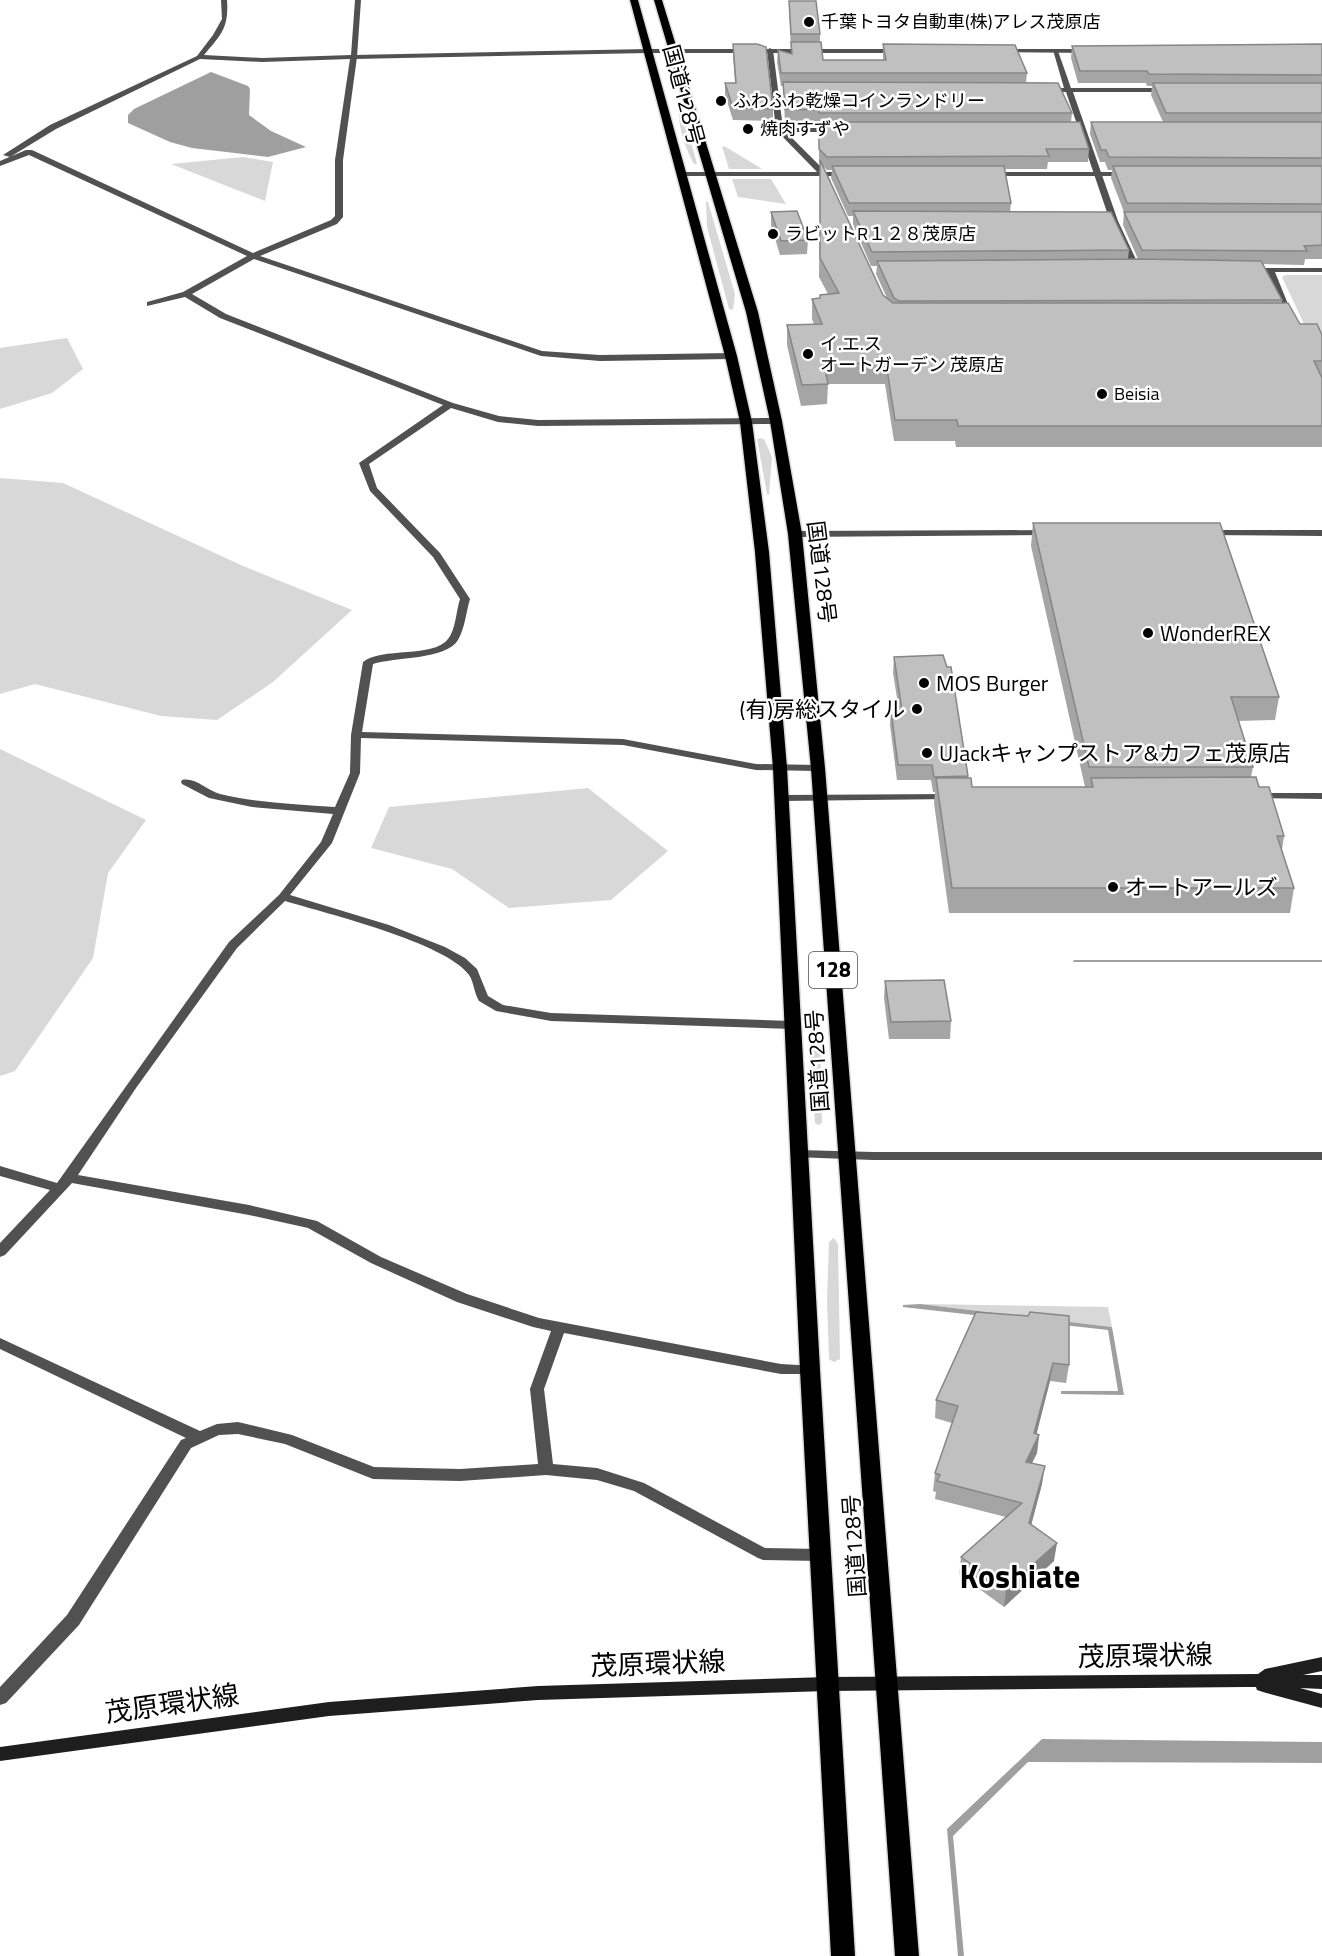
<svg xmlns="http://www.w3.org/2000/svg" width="1322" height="1956" font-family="'Titillium Web','Noto Sans JP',sans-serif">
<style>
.green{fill:#d8d8d8}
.water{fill:#9f9f9f}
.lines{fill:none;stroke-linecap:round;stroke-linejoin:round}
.trunk-casing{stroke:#dbdbdb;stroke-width:3}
.minor{fill:#515151;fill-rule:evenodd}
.tertiary{fill:#515151;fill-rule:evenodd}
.secondary{fill:#1e1e1e;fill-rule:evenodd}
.trunk{fill:#000;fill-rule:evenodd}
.wall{fill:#a5a5a5;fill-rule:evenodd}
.shaded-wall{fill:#868686}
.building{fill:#c0c0c0;stroke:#868686;stroke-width:1.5}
.poi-dot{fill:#000;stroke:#fff;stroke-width:2}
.labels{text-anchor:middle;stroke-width:5;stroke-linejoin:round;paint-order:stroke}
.far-poi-label{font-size:18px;fill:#000;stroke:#fff;text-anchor:start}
.shield{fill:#fff;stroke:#4c4c4c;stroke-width:1.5}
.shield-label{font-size:21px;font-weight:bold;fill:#000}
.street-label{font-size:22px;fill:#000;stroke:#fff}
.poi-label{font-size:22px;fill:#000;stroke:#fff;text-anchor:start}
.near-street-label{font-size:27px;fill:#000;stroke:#fff}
.near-quarter-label{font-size:32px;font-weight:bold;fill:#000;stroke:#fff}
</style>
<rect width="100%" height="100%" fill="#fff"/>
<!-- green -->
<g class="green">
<path d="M678,106H681L697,164H694C683,144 679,128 678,106Z"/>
<path d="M722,146L726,147L762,169H729Z"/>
<path d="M243,157L273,162L265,201L171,164Z"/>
<path d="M732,179H771L786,204L738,197Z"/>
<path d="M706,201L708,202L735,294L733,310L729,309L707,227Z"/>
<path d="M1286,275H1322V339L1304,324L1282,277Z"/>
<path d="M67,338L83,369L52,393L0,409V348Z"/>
<path d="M760,438L764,439L772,457L769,495L767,494L757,439Z"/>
<path d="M0,478L63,483L243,566L352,610L273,682L217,720L161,716L35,684L0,694Z"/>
<path d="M0,749L146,820L108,873L93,958L15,1071L0,1076Z"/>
<path d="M588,788L668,851L611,900L509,908L452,869L371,848L389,807Z"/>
<path d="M811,1028L818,1029L820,1033L822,1123L818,1125L815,1123L809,1032Z"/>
<path d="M834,1238L838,1244L840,1359L834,1362L829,1359L827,1300L829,1242Z"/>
<path d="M920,1304L1108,1307L1112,1327Z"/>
</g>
<!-- water -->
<g class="water">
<path d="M211,72L248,86L250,89L249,115L271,131L306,147L268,157L192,148L170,142L128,123V115L134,109Z"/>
<path d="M1074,960H1322V962H1073Z"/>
<path d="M920,1304L1112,1327L1124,1395L1061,1394V1391H1118L1108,1330L903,1307V1305Z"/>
<path d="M1042,1739L1322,1742V1763L1028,1762L953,1836L964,1956H958L947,1829Z"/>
</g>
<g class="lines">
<defs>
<g id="trunk">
<path d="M630,0H638L737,356L752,422L769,552L787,768L820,1370L855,1956H831L800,1370L773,768L755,552L740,422L725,356Z"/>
<path d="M654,0H662L758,312L782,421L802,534L825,768L919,1956H895L811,768L788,534L770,421L746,312Z"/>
</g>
</defs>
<!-- trunk casing -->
<use href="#trunk" class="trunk-casing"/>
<!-- minor -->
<g class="minor">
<path d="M221,0H227C229,28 221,35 204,55L262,58L351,55L355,0H361L357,57L343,160V217L337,224L260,256L542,351L600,355L731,353L735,356L731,359L600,361L541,356L254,259L192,294L226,314L453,403L499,416L538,420L776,418L780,421L776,424L538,426L498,422L451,408L369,464L377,488L440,553L470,599C466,612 465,628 458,640C446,660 394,657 373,664L362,732L623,739L756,764L818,765L823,768L818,771L756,770L623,745L361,738L360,773L332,843L290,895L389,925L445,947L465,958L477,969L488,996L503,1005L551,1013L792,1021L798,1025L792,1029L551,1021L496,1011L479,1001C474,993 474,982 469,975C447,943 325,913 285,901L237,948L136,1088L78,1175L249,1205L317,1221L381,1257L467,1294L539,1318L781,1364L815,1366L817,1370L815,1374H781L564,1333L544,1389L553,1464L597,1468L644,1483L765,1548L820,1549L825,1551L828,1555L825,1559L820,1561L763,1560L758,1558L634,1491L597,1480L546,1475L460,1481L373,1479L285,1444L238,1434L219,1435L191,1448L79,1625L6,1703L0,1705V1687L67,1615L181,1440L186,1438L0,1349V1338L200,1431L217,1424L238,1422L292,1435L374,1467L460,1469L538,1464L530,1389L551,1331L533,1327L457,1302L371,1263L308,1228L249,1215L72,1183L5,1255L0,1257V1243L50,1190L0,1176V1166L57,1183L229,942L279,895L321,842L333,814L252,807L209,798L182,784L181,782L182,780C195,777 208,791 220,794C258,803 297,804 335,807L350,773L351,735L363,662C381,647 434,658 448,639C456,629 456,611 460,599L433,557L370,491L359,463L443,405L220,318L185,297L147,306V302L183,292L247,256L29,155L0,166V161L26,150H32L253,253L331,220L335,216V160L350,59L262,62L200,59L56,129L10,157L3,155L50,125L197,56L213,35L222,19Z"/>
<path d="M770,48L773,50L783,128H835L839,130L835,132H786L826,172L831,182L830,184H824L820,175L776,130L767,50Z"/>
<path d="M1053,50L1058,51L1071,88H1168L1171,90L1168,92H1073L1118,221L1140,268L1139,270L1132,268L1110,221L1066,92H1047L1044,90L1047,88H1064Z"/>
<path d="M1260,268H1322V272H1275L1294,319L1290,321L1286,319L1267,272H1260Z"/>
<path d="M1049,530L1052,531V535L795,537L790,534L795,531Z"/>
<path d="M1207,530H1322V536L1204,535V531Z"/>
<path d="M1257,793H1322V799L1253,798L1252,796L1253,794Z"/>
<path d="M949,794L954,797L953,799L781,801L776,798L781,795Z"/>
<path d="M799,1150L873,1152H1322V1160H873L794,1157L792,1154L794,1151Z"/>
</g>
<!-- tertiary -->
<g class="tertiary">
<path d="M648,49H898L901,51L898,53H648L354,59L351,57L354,55Z"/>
<path d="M1002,49H1087L1090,51L1087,53L1000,52V50Z"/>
<path d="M678,172H847L851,174L847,176H681L677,174Z"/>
<path d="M987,172H1126L1130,174L1126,176H990L986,174Z"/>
</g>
<!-- secondary -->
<path class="secondary" d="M1322,1657V1671L1303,1675H1322V1689L1300,1688L1322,1694V1708L1263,1692L1257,1690L1256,1687H1246L827,1691L538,1700L329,1716L0,1761V1747L329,1702L538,1686L827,1677L1258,1674L1265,1669Z"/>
<!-- trunk -->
<use href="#trunk" class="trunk"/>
</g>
<!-- wall -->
<g class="wall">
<path d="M789,1L820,34V42L823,60H883V44L1027,73L1026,83L1072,113L1071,122L1089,149L1088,162H1048L1047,169H1004L1011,203L1010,212L1129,250L1128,259H1138L1123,225L1124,212L1111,178L1112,170H1108L1105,162H1100L1090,134L1091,122H1163L1151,95L1152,86H1147L1146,83H1078L1071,58L1072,46L1322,44V259H1305L1304,265L1263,264L1282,300V303L1300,324L1322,335V447H956L955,441H894L885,384H828L827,404L801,406L787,345V325L814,324L812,319V299L819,298L828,294L819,277L820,162H819V122H785L783,86H781L777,62L778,50L791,54ZM822,165L827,170H832L831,178L848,216H853V224L871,266H877L876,274L887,298L883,295Z"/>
<path d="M733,44L773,109V121L733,120L725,95V83H735L733,56Z"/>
<path d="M771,212L808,240L807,254L780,255L771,225Z"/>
<path d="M1033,523L1279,697L1275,720L1238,721L1253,767L1251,777L1259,787L1284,836L1282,850L1294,888L1290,913H949L934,803L935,792H933L931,780H897L890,725L891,710H899L893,673L894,657L968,776V778L972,787H1085L1031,546Z"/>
<path d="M885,981L951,1021L950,1039H889L884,998Z"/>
<path d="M976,1312L1069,1365L1066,1383L1050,1381L1036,1434L1039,1435L1037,1453L1032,1463L1042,1484L1031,1525L1054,1561L1004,1607L959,1574L961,1557L1006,1517L935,1499L936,1492L933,1491L935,1473L952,1423L935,1418L936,1400Z"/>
</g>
<!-- shaded-wall -->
<g class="shaded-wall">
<path d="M1053,1363L1050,1381L1033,1448L1039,1435L1037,1453L1024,1479L1026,1462Z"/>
<path d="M1045,1466L1042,1484L1027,1541L1029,1523Z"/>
<path d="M1057,1543L1054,1561L1004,1607L1006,1589Z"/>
</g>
<!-- building -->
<g class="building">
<path d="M789,1H816L820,34H791Z"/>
<path d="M791,42H821L823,60H886L883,44L1015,45L1027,73H781L778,50L792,54Z"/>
<path d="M733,44H757L766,47L773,109L733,108L725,83H736Z"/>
<path d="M1322,44V75L1149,74L1147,71H1080L1072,46Z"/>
<path d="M783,82L1058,83L1072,113H819V110L785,109Z"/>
<path d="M1153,83H1322V113H1166Z"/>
<path d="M819,122H1080L1089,149H1046L1049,156L827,157L819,149Z"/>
<path d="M1091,122H1322V158L1109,157L1106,150H1101Z"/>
<path d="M820,160L883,295L893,303H1288L1300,324H1317L1322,335V361H1314L1322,378V426H958L957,420H895L886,363L824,364L828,384L802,385L787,325L822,324L812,299L820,298V295L839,293L820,258Z"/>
<path d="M832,166H1004L1011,203H849Z"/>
<path d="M1113,166H1322V204L1127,203Z"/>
<path d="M797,211L808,240L781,241L771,212Z"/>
<path d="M853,211L1111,212L1129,250L872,252Z"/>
<path d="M1124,212H1322V245L1304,246L1307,251L1142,250Z"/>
<path d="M1138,259L1261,261L1282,300L899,301L894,298L877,261Z"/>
<path d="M1033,523H1220L1279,697H1231L1253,767H1089Z"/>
<path d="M943,655L947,667H951L968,776L934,777L932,765H898L891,710H902L894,657Z"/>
<path d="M1256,777L1259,787H1269L1284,836H1277L1294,888H952L936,778H971L972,787H1093L1091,778Z"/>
<path d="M944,980L951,1021L891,1022L885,981Z"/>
<path d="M976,1312L1028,1316L1030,1312L1069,1316V1365L1053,1363L1034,1433L1039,1435L1026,1462L1045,1466L1029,1523L1057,1543L1006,1589L961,1557L1022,1503L937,1481L940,1475L935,1473L958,1406L936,1400Z"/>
</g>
<!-- markers -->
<g class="poi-dot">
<circle cx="809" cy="22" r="6"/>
<circle cx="721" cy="101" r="6"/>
<circle cx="748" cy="129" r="6"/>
<circle cx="773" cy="234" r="6"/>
<circle cx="808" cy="354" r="6"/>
<circle cx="1102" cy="394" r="6"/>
<circle cx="1148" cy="633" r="6"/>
<circle cx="924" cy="683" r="6"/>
<circle cx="917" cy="709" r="6"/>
<circle cx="927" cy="753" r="6"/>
<circle cx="1113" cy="887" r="6"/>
</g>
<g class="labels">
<!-- far-poi labels -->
<g class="far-poi-label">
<text x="821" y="28">千葉トヨタ自動車(株)アレス茂原店</text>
<text x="733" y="107">ふわふわ乾燥コインランドリー</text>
<text x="760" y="135">焼肉すずや</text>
<text x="785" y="240">ラビットR１２８茂原店</text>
<text x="820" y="350">イ.エ.ス<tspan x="820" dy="21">オートガーデン 茂原店</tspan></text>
<text x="1114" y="400">Beisia</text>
</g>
<!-- shield labels -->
<rect class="shield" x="809" y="952" width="48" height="36" rx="4.5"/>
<g class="shield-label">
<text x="833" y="977">128</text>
</g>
<!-- street labels -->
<g class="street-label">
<text transform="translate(684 95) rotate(75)" y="8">国道128号</text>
<text transform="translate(822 572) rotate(83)" y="8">国道128号</text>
<text transform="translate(817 1061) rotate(-94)" y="8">国道128号</text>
<text transform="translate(854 1546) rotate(-94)" y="8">国道128号</text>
</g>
<!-- poi labels -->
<g class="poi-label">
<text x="1160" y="641">WonderREX</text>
<text x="936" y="691">MOS Burger</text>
<text x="905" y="717" text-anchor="end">(有)房総スタイル</text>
<text x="939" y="761">UJackキャンプストア&amp;カフェ茂原店</text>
<text x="1125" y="895">オートアールズ</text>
</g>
<!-- near-street labels -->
<g class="near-street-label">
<text transform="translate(1145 1656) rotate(-1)" y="9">茂原環状線</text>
<text transform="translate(658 1664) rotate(-2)" y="9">茂原環状線</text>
<text transform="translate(172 1704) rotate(-8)" y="9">茂原環状線</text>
</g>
<!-- near-quarter labels -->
<g class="near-quarter-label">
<text x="1020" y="1588">Koshiate</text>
</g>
</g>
</svg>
